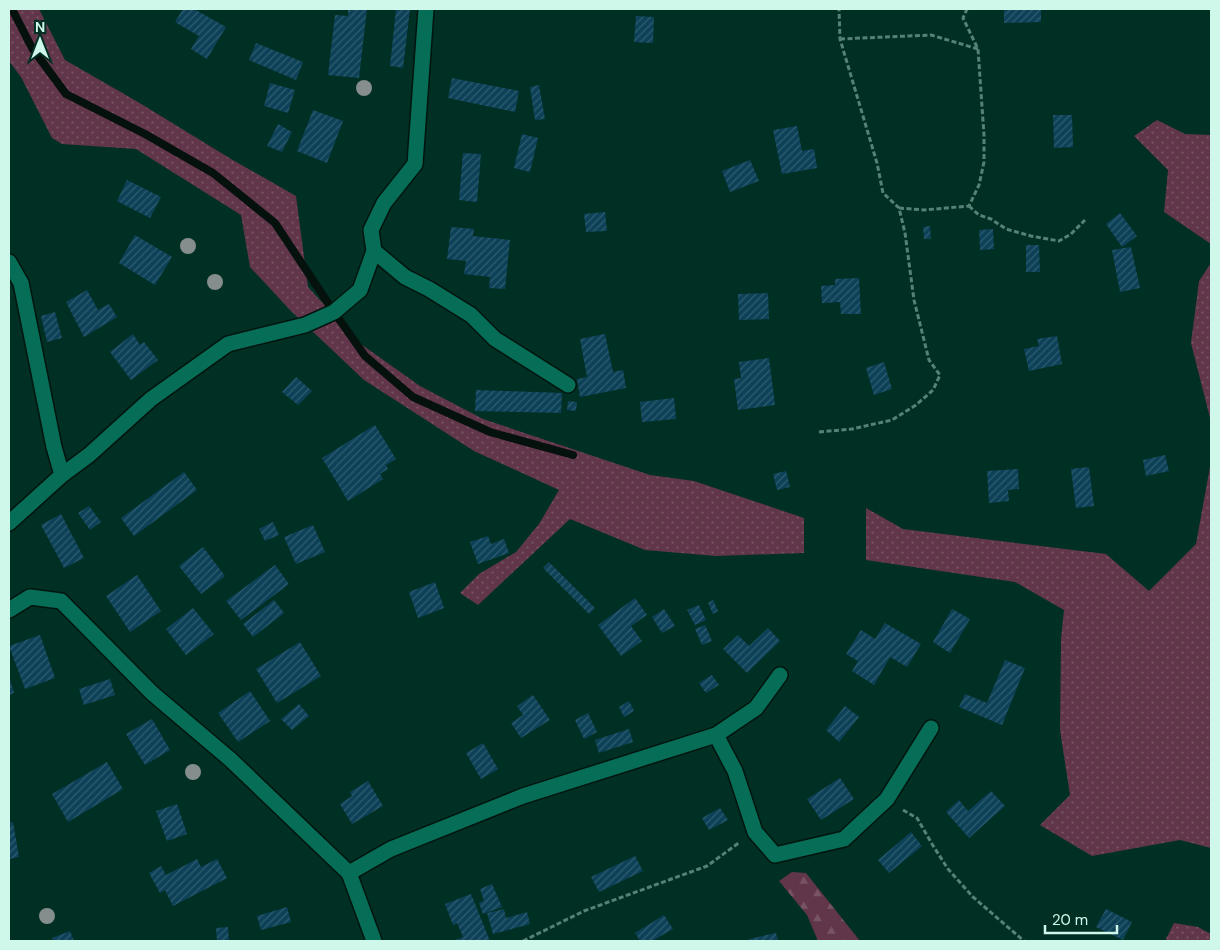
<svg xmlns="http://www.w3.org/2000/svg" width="1220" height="950" font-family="'DM Sans',sans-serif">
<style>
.grass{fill:url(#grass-dots)}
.forest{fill:url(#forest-firs)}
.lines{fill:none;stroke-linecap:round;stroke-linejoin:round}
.stream{stroke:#05110d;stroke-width:8}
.building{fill:url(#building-hatch)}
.minor-casing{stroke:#00150e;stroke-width:18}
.path{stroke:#568275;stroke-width:3;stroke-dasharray:5 2.5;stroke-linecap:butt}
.minor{stroke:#066d57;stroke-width:15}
.tree{fill:#858d8d}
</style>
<defs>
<pattern id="grass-dots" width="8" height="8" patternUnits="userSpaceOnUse" patternTransform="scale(1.25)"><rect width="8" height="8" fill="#62364a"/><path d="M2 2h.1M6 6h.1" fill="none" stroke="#775464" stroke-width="1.8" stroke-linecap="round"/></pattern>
<pattern id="forest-firs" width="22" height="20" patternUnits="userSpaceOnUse" patternTransform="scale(1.25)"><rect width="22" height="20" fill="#62364a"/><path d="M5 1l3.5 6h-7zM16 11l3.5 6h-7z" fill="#775464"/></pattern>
<pattern id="building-hatch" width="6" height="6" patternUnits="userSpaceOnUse" patternTransform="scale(1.25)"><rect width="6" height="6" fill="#0d4158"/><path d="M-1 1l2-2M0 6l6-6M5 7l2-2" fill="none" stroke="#2f5d70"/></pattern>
</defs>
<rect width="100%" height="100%" fill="#002f24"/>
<!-- grass -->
<g class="grass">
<path d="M9,9H39L65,60L138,102L231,159L296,196L308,287L358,342L420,386L483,419L650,475L694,481L804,518V553L716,556L645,550L570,519L478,605L460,593L479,574L516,552L539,524L559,490L474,451L364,380L291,311L250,267L241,215L136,149L62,144L52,138L21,77L9,61Z"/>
<path d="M1157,120L1185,134L1211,135V244L1164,212L1168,170L1134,136Z"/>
<path d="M1211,263V422L1191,343L1199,281Z"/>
<path d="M1211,461V848L1180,840L1092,856L1040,825L1070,795L1060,730L1061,639L1064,610L1015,582L866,560V508L903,529L1106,554L1149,591L1196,544Z"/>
<path d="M1174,923L1198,927L1211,934V941H1165Z"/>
</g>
<!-- forest -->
<path class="forest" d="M792,872L806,873L860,941H818L807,915L779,881Z"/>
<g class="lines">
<!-- stream -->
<path class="stream" d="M12,9L32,48L66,94L145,134L213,173L275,223L334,312L365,356L413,397L490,432L573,455"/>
</g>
<!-- building -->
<g class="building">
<path d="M183,9H194L226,27L207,59L191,49L199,36L175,22Z"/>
<path d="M348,9H367L359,78L328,75L335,15L348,16Z"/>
<path d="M396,9H410L403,68L390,66Z"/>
<path d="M1004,9H1041V22L1004,23Z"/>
<path d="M636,16L654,17L653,43L634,42Z"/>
<path d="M256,43L303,62L296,80L249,60Z"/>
<path d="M452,78L519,91L515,112L448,98Z"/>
<path d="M270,83L295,90L288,113L264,106Z"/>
<path d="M539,85L545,119L535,120L530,87Z"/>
<path d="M313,110L343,121L327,163L297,151Z"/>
<path d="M1053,115H1072L1073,147L1054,148Z"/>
<path d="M278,124L292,132L282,152L267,146Z"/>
<path d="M797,126L802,151L814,149L817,168L782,174L773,130Z"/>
<path d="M522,134L538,138L530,172L514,168Z"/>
<path d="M463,153L481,154L477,202L459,200Z"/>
<path d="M750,160L759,181L730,192L722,171Z"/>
<path d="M127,180L161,197L150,218L117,201Z"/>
<path d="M605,212L607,231L586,232L584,214Z"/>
<path d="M1120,213L1137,236L1122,247L1106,224Z"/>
<path d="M930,226L931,239H924L923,227Z"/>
<path d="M451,227L474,229L473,236L510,240L505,289L489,288L490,277L464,274L466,261L447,259Z"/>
<path d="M993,229L994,249L980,250L979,230Z"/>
<path d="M135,235L172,257L155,285L119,263Z"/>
<path d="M1026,245H1039L1040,272H1026Z"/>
<path d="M1131,247L1140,288L1120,292L1112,250Z"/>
<path d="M859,278L861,314H841L840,302L822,303L821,286L835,285V279Z"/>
<path d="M87,290L98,310L109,304L117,317L84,337L66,302Z"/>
<path d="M768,293L769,319L739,320L738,294Z"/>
<path d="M55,312L62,338L47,342L41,316Z"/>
<path d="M133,334L140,345L144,342L158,360L131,380L110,352Z"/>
<path d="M605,334L613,372L623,370L626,388L580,397L577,379L587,377L580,339Z"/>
<path d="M1057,336L1062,364L1029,371L1024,349L1039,346L1037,339Z"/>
<path d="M769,358L775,405L738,410L734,379L741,378L739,362Z"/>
<path d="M884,362L892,389L874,395L866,368Z"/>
<path d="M296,377L312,391L298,405L282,392Z"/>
<path d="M476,390L562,393L561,413L475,411Z"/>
<path d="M674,398L676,419L642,422L640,402Z"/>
<path d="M568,401L577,402L576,411L567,410Z"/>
<path d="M375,425L396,459L386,465L388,469L380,474L383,479L348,501L322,458Z"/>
<path d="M1165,455L1169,471L1146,476L1143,460Z"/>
<path d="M1089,467L1094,506L1076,508L1071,469Z"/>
<path d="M1018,469L1019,489L1008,490L1009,501L989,503L987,471Z"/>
<path d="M786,471L790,487L777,490L773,474Z"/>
<path d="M184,472L197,490L134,536L121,518Z"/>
<path d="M89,506L101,522L90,530L78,513Z"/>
<path d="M61,514L84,558L64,568L41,525Z"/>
<path d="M273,522L279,535L265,541L259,529Z"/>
<path d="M313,525L325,552L296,564L284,537Z"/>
<path d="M488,536L491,544L504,539L509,553L478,564L470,542Z"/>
<path d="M203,547L225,576L201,594L179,566Z"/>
<path d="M549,562L595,608L589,614L543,568Z"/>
<path d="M275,565L289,584L241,620L226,601Z"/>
<path d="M137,575L161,611L130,632L106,596Z"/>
<path d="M435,582L444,608L418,618L409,592Z"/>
<path d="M635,598L647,615L631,626L642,641L621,656L598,625Z"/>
<path d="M274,600L284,613L253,637L243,624Z"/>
<path d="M713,600L718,611L713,614L708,603Z"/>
<path d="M699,605L706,620L695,625L687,610Z"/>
<path d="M193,608L214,634L186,655L166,629Z"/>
<path d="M664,609L675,626L662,633L652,617Z"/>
<path d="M952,609L970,619L950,653L933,642Z"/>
<path d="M885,623L921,644L907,667L890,657L874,685L852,671L858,661L846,654L861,630L875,639Z"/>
<path d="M705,625L712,641L702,645L695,629Z"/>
<path d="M768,628L780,641L747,673L723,649L738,635L749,646Z"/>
<path d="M40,635L55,678L25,689L9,646Z"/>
<path d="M300,642L321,676L277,703L256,669Z"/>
<path d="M1005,660L1025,668L1002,725L959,707L965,694L987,703Z"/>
<path d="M712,675L719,685L706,693L699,683Z"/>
<path d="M9,676L14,693L9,695Z"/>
<path d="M110,679L115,695L84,705L79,689Z"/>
<path d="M250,691L270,721L238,742L218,713Z"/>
<path d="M533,695L550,720L521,738L511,723L523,715L517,706Z"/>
<path d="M629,701L634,711L624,717L619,707Z"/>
<path d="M299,704L309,716L292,730L281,719Z"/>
<path d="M845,706L859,717L839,742L826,730Z"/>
<path d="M588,713L597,732L584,739L575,720Z"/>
<path d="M152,719L170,750L145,765L126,734Z"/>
<path d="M629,729L633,742L599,753L595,740Z"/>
<path d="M483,743L498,769L481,779L466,753Z"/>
<path d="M107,762L123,789L68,822L52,794Z"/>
<path d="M840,778L854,799L821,820L807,799Z"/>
<path d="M368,781L383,806L352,824L340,804L352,796L350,792Z"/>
<path d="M991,791L1005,806L969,838L946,812L959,800L968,811Z"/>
<path d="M177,804L187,834L167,841L156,811Z"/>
<path d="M720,808L728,820L709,830L702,818Z"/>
<path d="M13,822L19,857L9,859V823Z"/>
<path d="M911,832L922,846L889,873L878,860Z"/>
<path d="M635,856L643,871L599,892L591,877Z"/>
<path d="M197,859L201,867L217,859L227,878L173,906L165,890L160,893L149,873L161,866L166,875Z"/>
<path d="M492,884L502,907L483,914L479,903L484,901L480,889Z"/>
<path d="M471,894L490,941H452L463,937L457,923L453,925L445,904Z"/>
<path d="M287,907L291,922L261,930L257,916Z"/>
<path d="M504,909L506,918L527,912L530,924L493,934L487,913Z"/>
<path d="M1106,909L1132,922L1123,940L1096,927Z"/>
<path d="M664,915L673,929L652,941H640L635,933Z"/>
<path d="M228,927L229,941H217L216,928Z"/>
<path d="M70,931L74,941H53L52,938Z"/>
<path d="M776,933L778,941H749V939Z"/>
</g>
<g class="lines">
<defs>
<g id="minor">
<path d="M374,251L405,277L429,289L471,315L495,339L568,385"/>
<path d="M9,262L21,283L54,447L62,475"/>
<path d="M9,523L62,475L89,455L151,399L228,344L305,325L334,312L360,290L374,251L371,230L384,203L415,164L426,9"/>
<path d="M9,610L30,597L61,601L152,693L231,760L349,873"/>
<path d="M716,735L735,771L755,832L775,855L844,839L887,799L931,728"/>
<path d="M374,941L349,873L391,849L523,796L716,735L756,708L780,675"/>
</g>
</defs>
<!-- minor casing -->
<use href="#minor" class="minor-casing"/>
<!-- path -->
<g class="path">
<path d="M840,39L931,35L978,49"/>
<path d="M969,206L979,215L991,219L1006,229L1031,236L1059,241L1071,234L1085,220"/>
<path d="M899,208L924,210L969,206L979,185L984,162V135L978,49L963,18L967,9"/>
<path d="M819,432L852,429L892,420L916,405L933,390L940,375L929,360L914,300L905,233L899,208L883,193L877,163L840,39L839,9"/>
<path d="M903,810L917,818L932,844L948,869L973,897L1024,941"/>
<path d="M523,941L584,911L707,866L740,842"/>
</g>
<!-- minor -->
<use href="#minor" class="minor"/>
</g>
<!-- trees -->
<g class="tree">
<circle cx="364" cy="88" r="8"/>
<circle cx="188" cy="246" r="8"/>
<circle cx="215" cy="282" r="8"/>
<circle cx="193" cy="772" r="8"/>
<circle cx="47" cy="916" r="8"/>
</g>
<!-- border -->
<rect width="1220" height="950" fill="none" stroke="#d0f8ea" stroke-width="20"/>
<!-- north arrow -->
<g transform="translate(40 40)" stroke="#002f24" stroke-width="4" paint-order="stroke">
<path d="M0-4L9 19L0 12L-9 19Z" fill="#d0f8ea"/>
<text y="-8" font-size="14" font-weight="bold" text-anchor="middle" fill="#d0f8ea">N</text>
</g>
<!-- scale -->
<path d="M1045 925v8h72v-8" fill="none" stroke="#d0f8ea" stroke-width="2.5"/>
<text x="1052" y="925" font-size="15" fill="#d0f8ea" stroke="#002f24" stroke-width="4" paint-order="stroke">20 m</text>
</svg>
